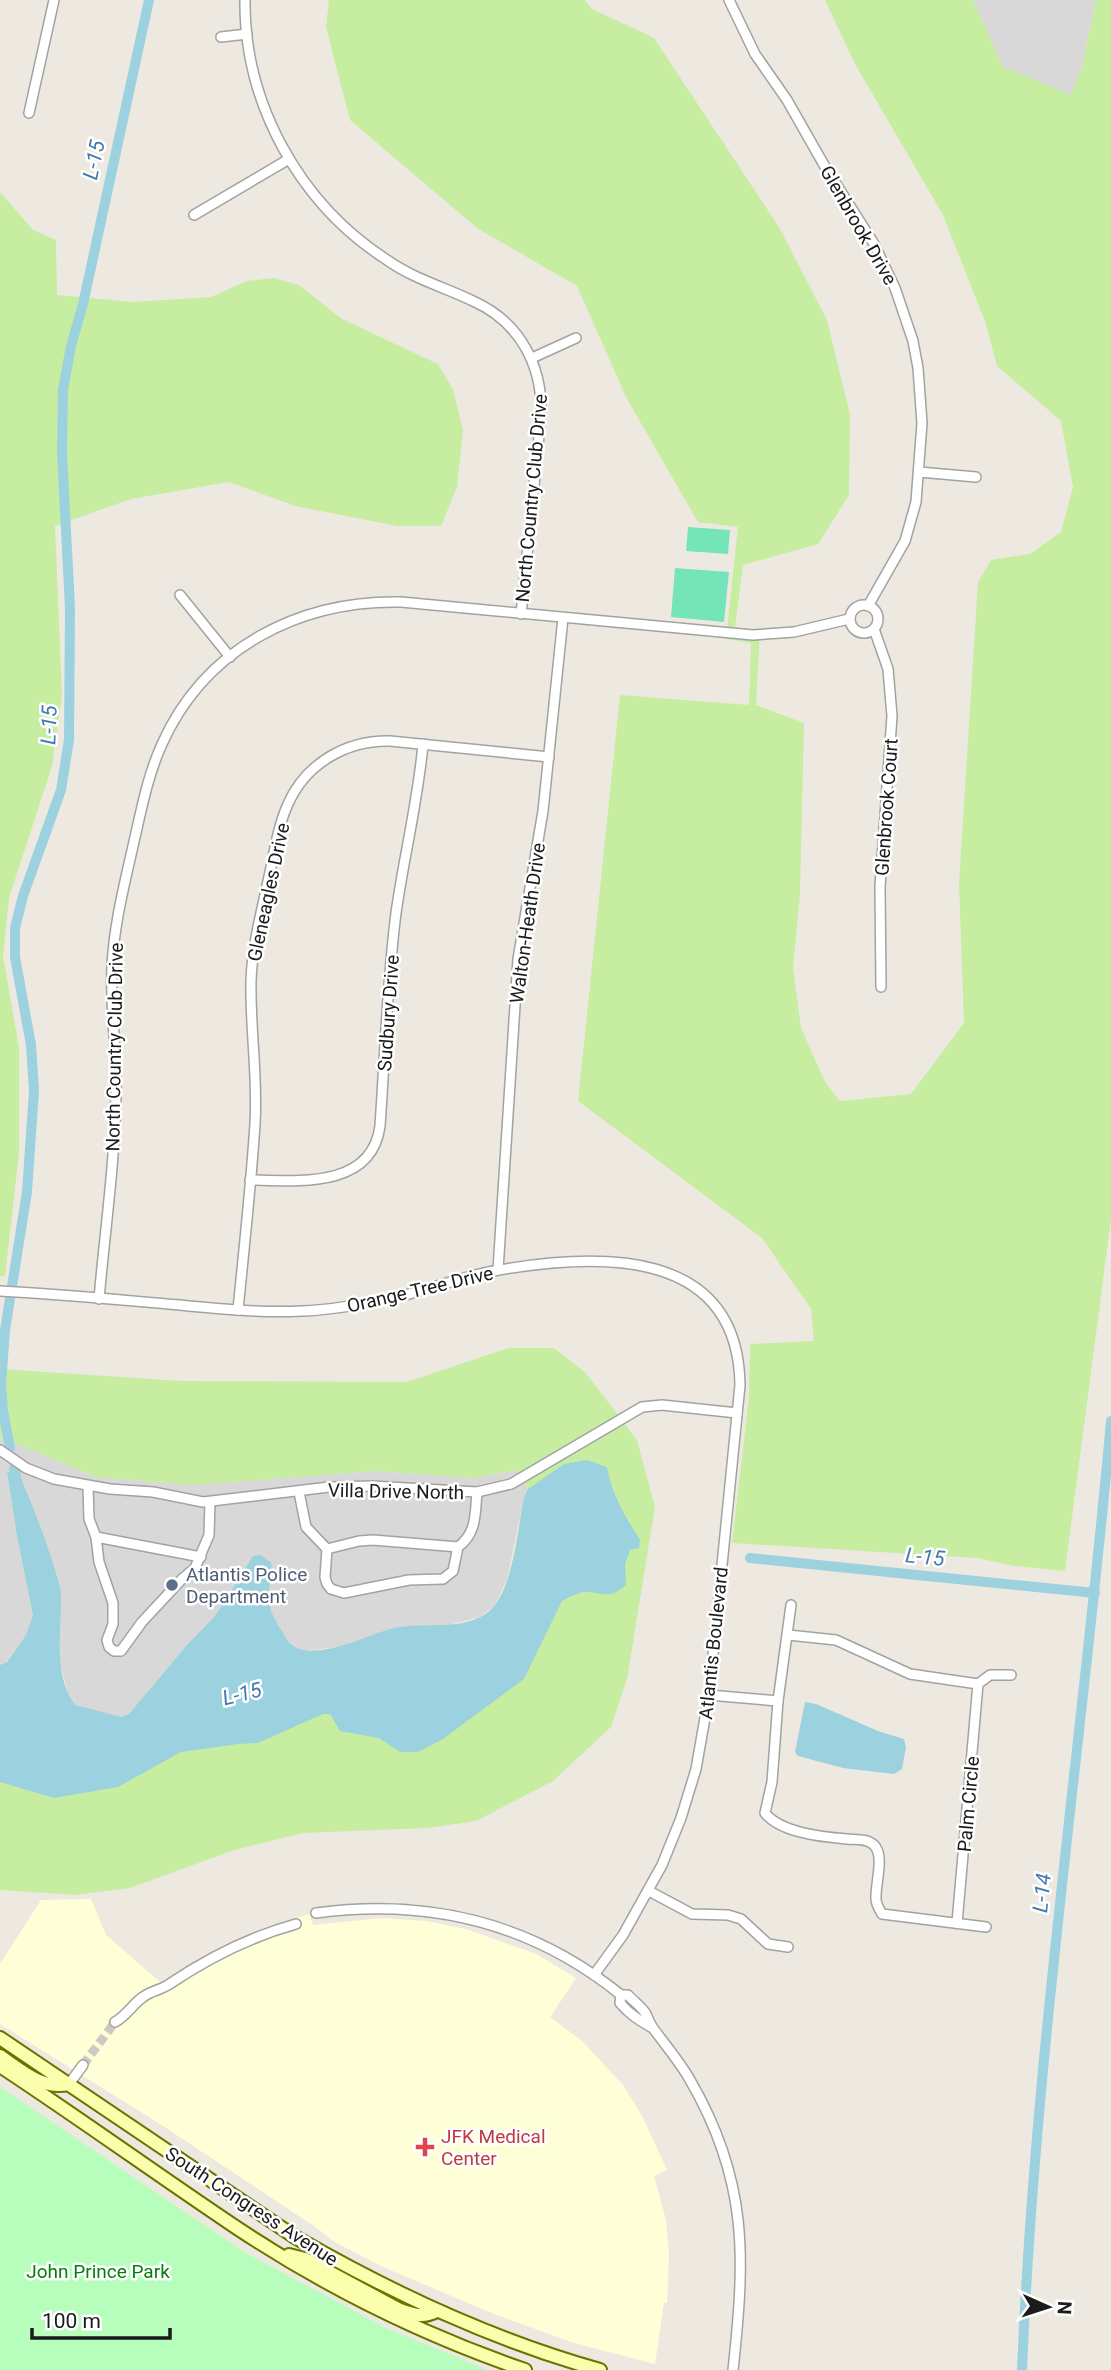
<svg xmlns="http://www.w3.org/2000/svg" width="1111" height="2370" font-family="Roboto,sans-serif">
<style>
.residential{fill:#d9d8d8}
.education{fill:#ffffd7}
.grass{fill:#c7eda0}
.park{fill:#b7fdbc}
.pitch{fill:#76e4b9}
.water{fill:#9cd1df}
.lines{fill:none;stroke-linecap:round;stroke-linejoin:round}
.canal{stroke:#9cd1df;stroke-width:10}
.street-tunnel{stroke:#cecac2;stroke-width:9;stroke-dasharray:9 4.5;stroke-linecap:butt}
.street-casing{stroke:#a2a2a2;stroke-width:12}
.secondary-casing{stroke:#697400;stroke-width:16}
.street{stroke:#fff;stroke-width:9}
.secondary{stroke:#fbfead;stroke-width:12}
.service-dot{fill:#5c6f8a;stroke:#fff;stroke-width:2.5}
.health-dot{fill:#e0444e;stroke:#fff;stroke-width:2.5}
.labels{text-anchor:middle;stroke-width:5;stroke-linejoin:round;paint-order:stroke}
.street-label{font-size:19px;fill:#1b1b1b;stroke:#fff}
.service-label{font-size:19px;fill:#4e5e75;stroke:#fff;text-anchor:start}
.health-label{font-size:19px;fill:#be3a42;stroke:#fff;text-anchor:start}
.park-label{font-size:19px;fill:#037f0c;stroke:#fff}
.water-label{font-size:21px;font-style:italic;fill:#427ab1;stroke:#fff}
</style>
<rect width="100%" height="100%" fill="#eee9e0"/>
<!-- residential -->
<g class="residential">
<path d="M973,0H1096L1083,63L1071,96L1003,67Z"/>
<path d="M0,1437L97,1477L191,1485L375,1471L474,1478L516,1470L528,1489L524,1497L507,1579L495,1605L480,1617L448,1625L395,1628L339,1647L304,1651L291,1645L269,1610L268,1589L273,1572L253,1556L215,1616L186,1646L129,1714L122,1717L75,1705L69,1697L59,1658L61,1590L7,1472L17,1536L33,1615L26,1635L6,1662L0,1665Z"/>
</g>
<!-- education -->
<path class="education" d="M91,1899L106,1935L161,1983L224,1945L269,1926L310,1914L313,1925L383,1918L426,1921L466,1929L536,1954L576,1978L550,2017L581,2040L623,2085L642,2116L667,2170L654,2176L666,2220L669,2255L667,2303H664L655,2364L574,2343L494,2314L381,2266L333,2241L317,2228L160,2124L0,2024V1964L41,1900Z"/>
<!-- grass -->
<g class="grass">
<path d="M329,0H585L592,9L654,38L779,227L827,320L850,415L849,495L818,544L743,565L735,628L760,631L756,705L804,723L800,894L793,968L801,1028L825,1082L840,1101L911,1094L964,1023L959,883L978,582L991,560L1030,554L1061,532L1073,487L1061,421L997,366L986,324L943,215L855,64L825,0H973L1003,67L1071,95L1083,63L1096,0H1111V1219L1065,1571L1015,1566L977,1558L732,1543L749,1397L750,1344L814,1341L811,1309L762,1238L578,1101L620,695L749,705L751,643L726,639L738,527L698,522L627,399L577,286L477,228L350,120L326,27Z"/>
<path d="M0,192L33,230L56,240L57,295L133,302L211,297L247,281L274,278L299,285L342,319L438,364L453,389L463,430L457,487L441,526H397L295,506L229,482L131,499L55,526L62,695L52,766L9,898L3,956L19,1048V1153L5,1276H0Z"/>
<path d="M508,1348H554L585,1372L637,1440L655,1507L627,1679L611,1727L553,1781L476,1821L427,1828L303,1833L237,1849L130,1888L75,1895L0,1890V1665L7,1662L26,1635L33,1615L17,1536L7,1471C11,1474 17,1477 20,1480C29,1490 60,1580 61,1593C62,1630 52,1673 75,1705L122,1717L129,1714L186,1646L215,1616L253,1556L261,1555L271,1563C273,1573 270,1579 269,1589C267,1605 272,1615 280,1628C284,1633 287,1642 292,1645C316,1663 369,1634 394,1628C424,1621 473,1634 495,1605C514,1580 518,1528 524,1497L528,1489L515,1470L474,1478L375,1471L191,1485L97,1477L0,1437V1369L181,1381L407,1382Z"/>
</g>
<!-- park -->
<path class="park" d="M0,2087L246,2253L386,2328L488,2370H0Z"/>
<!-- pitch -->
<g class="pitch">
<path d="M688,527L730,530L728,554L686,551Z"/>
<path d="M675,568L729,572L724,622L671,617Z"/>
</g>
<!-- water -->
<g class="water">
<path d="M587,1460L607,1467C612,1495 625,1516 640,1540L639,1548L630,1550L625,1564L626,1585C608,1601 603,1591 583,1592C577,1593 568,1598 562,1601L524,1679L443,1739L418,1752H400L379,1738L340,1731L330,1714H323L258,1743L238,1744L181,1752L118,1787L54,1798L0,1782V1665L7,1662L26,1635L33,1615L17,1536L7,1471C11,1474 17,1477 20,1480C29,1490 60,1580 61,1593C62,1630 52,1674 75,1705L122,1717L129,1714L186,1646L215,1616L253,1556L261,1555L271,1563C273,1573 270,1579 269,1589C267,1605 272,1615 280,1628C284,1633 287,1642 292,1645C315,1663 369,1634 394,1628C424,1621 473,1634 495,1605C514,1580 518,1528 524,1497L528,1489L564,1464Z"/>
<path d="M805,1702L816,1704L878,1731L904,1739L906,1747L902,1769L894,1774L843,1768L798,1756L795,1752Z"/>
</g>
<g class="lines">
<!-- canal -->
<g class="canal">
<path d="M10,1448L3,1411L1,1385L5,1330L27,1192L34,1090L31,1045L15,957V928L23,896L61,790L69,740L70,608L62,453L63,390L71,346L83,304L149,0"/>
<path d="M14,1468L19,1488"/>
<path d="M750,1558L1095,1593"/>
<path d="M1022,2370C1035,2052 1083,1737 1111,1421"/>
</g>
<!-- street-tunnel -->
<path class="street-tunnel" d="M83,2065L115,2022"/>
<defs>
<g id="street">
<path d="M245,0C244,104 300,204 387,260C414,279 444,287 473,301C520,322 543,366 541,416L521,614"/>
<path d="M729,0L755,54L787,100L824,165L874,244L895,288L913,341L918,368L922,423L916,502L905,541L868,606"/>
<path d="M221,37L247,34"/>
<path d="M29,113L54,0"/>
<path d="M194,215L289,159"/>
<path d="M532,358L576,338"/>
<path d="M919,472L976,477"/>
<path d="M180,595L230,657"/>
<circle cx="864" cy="619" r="14"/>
<path d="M874,629L888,669L892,716L880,887L881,987"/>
<path d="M250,1180C297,1181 372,1189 380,1126C385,1055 387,983 396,913C404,856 418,801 423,744"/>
<path d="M498,1270L518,959L543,811L563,618"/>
<path d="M0,1291C60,1294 120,1300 180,1305C221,1309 261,1313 302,1311C334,1310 365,1304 397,1297C431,1289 464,1276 499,1270C599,1253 738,1247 740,1385L709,1695L696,1769L681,1818L662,1865L623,1935L594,1975"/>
<path d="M99,1299C105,1230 115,1162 116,1093C117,1050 110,1009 112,966C114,925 124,886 133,846C141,812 147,777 162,744C205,648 299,600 401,602L753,635L794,632L849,619"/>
<path d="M238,1310C244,1248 251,1186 255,1124C258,1076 250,1029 251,981C252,947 261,914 268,881C274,856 277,828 288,804C306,763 347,740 390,741L549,757"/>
<path d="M0,1450L26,1468L54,1479L110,1489L153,1492L203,1502L329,1487L372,1486L477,1492L511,1484L642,1407L662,1405L737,1413"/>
<path d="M88,1486L89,1519L96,1537L99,1562L113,1603V1624L107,1640L109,1647L114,1651H121L142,1622L182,1579L195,1568L209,1535L210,1502"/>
<path d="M299,1492L306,1527L327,1549L325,1577L327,1584L331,1589L344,1593L409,1580L443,1579L453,1571L458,1547C477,1533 475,1514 477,1492"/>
<path d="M96,1537L201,1557"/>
<path d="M327,1549L359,1541L373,1540L458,1547"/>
<path d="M791,1605L778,1701L772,1782L765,1813C781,1833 823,1837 847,1839C856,1840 867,1838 874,1845C885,1856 875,1884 876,1899C876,1904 879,1909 882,1914L986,1927"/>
<path d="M788,1635L836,1640L910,1674L978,1684"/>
<path d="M709,1695L778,1701"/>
<path d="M649,1891L692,1914L728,1915L741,1919L768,1944L788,1947"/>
<path d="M316,1913C428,1898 532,1923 621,1995H628C633,2001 642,2007 646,2014C648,2019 650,2024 653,2028C666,2046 680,2062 690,2080C749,2181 745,2259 733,2370"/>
<path d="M957,1923L978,1684L990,1675H1011"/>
<path d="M621,1995L620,2003C629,2014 639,2020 651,2027"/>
<path d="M115,2022C126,2016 133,2004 143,1997C151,1991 160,1990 168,1985C208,1958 249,1937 296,1924"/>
<path d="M69,2084L83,2065"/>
</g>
<g id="secondary">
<path d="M0,2038L295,2237C392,2293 493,2340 600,2370"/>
<path d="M0,2056C22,2071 42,2090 69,2084"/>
<path d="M0,2066C79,2118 155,2173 234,2226C324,2286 423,2335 525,2370"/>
<path d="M289,2255L305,2259L400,2310C414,2315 423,2318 437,2311"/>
</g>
</defs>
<!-- street casing -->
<use href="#street" class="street-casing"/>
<!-- secondary casing -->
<use href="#secondary" class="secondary-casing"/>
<!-- street -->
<use href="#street" class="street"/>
<!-- secondary -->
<use href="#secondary" class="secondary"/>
</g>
<!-- markers -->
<circle class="service-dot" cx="172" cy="1585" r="7"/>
<path class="health-dot" d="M421.5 2136.5h7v7h7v7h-7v7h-7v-7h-7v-7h7z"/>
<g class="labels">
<!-- street labels -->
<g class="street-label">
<text transform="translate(859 225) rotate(60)" y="7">Glenbrook Drive</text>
<text transform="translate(531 498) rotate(-85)" y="7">North Country Club Drive</text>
<text transform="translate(886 807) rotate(-86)" y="7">Glenbrook Court</text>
<text transform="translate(268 892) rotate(-78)" y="7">Gleneagles Drive</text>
<text transform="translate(527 923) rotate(-82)" y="7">Walton-Heath Drive</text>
<text transform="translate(388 1013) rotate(-86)" y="7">Sudbury Drive</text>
<text transform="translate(114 1047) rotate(-89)" y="7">North Country Club Drive</text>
<text transform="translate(420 1289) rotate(-13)" y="7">Orange Tree Drive</text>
<text transform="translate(396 1491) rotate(1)" y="7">Villa Drive North</text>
<text transform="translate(713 1643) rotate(-84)" y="7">Atlantis Boulevard</text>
<text transform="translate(968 1804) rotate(-85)" y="7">Palm Circle</text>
<text transform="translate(252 2206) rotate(33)" y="7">South Congress Avenue</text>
</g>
<!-- service labels -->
<g class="service-label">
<text x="186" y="1581">Atlantis Police<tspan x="186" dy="22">Department</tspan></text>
</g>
<!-- health labels -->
<g class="health-label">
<text x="441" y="2143">JFK Medical<tspan x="441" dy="22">Center</tspan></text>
</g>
<!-- park labels -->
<g class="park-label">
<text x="98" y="2278">John Prince Park</text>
</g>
<!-- water labels -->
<g class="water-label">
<text transform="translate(94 160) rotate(-78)" y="7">L-15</text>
<text transform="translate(49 725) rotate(-88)" y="7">L-15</text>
<text transform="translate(925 1557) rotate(6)" y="7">L-15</text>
<text transform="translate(242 1694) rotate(-14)" y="7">L-15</text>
<text transform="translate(1042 1893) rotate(-84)" y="7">L-14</text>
</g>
</g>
<!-- north arrow -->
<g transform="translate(1048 2307) rotate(93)" stroke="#ffffff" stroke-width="5" paint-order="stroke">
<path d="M0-5L12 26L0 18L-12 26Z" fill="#1b1b1b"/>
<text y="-10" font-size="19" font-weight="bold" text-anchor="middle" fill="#1b1b1b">N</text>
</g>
<!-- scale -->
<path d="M32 2328v10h138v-10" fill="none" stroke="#1b1b1b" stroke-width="3.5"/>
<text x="42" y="2328" font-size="21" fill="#1b1b1b" stroke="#ffffff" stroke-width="5" paint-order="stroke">100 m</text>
</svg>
